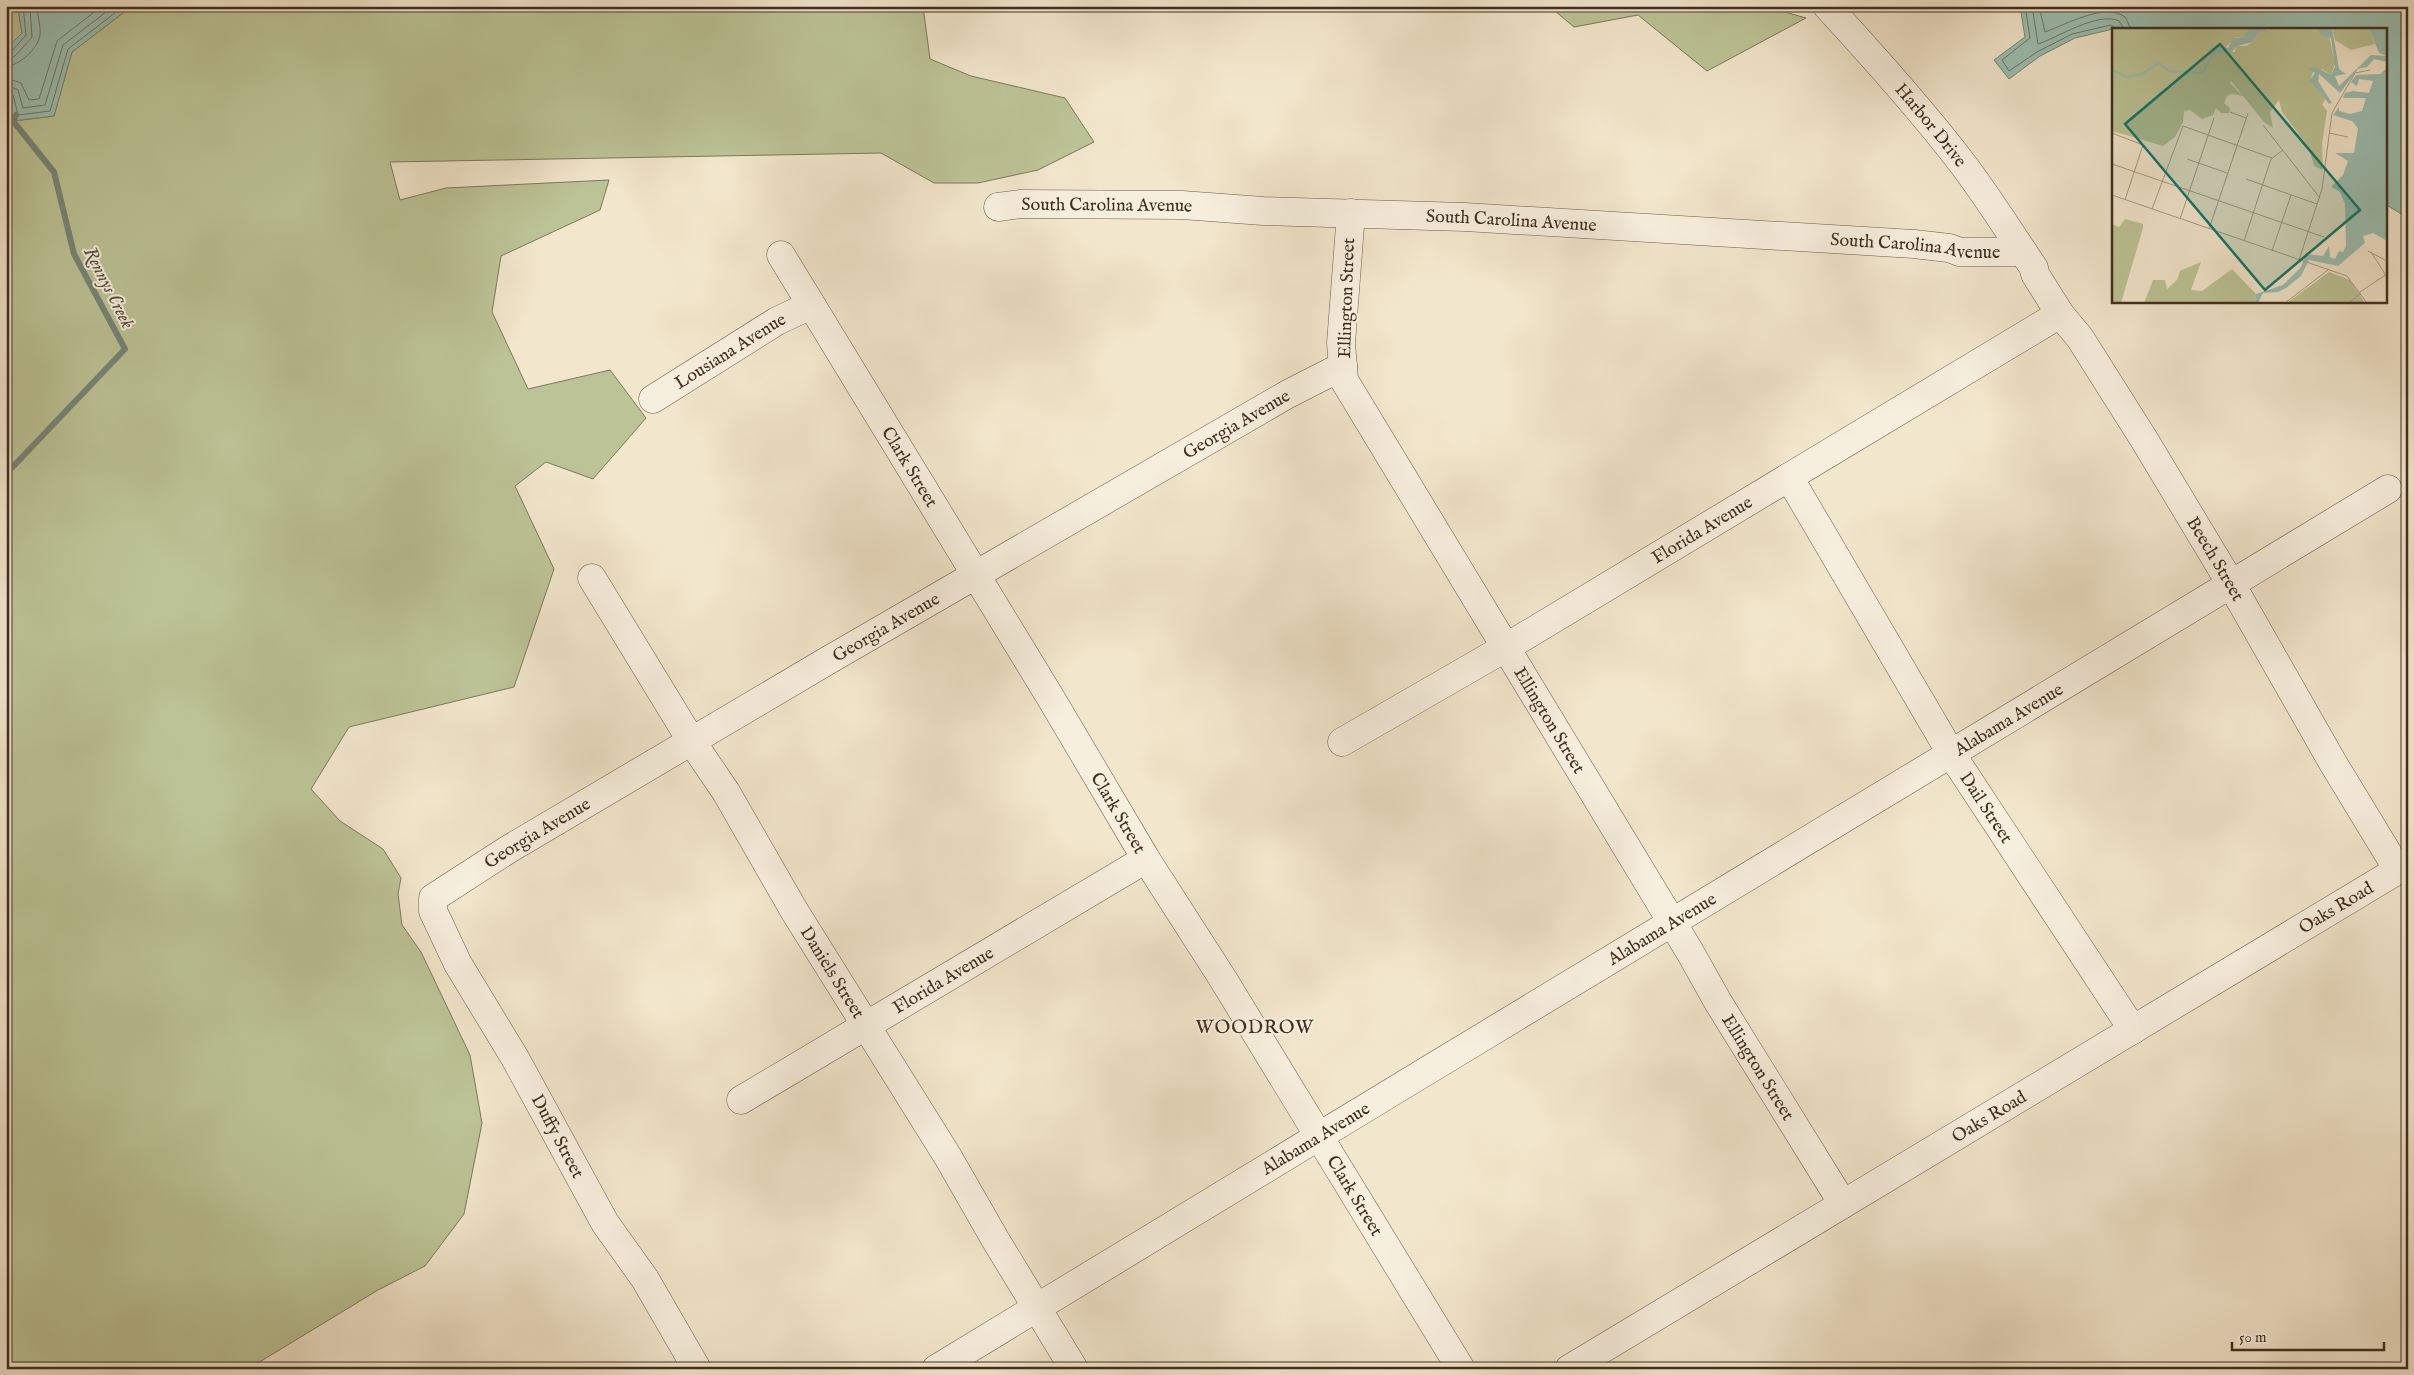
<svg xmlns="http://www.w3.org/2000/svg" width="2414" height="1375" font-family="'IM FELL English',serif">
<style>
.green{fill:#bcc497;stroke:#7e795c}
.water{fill:#9cc0b3;stroke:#778678}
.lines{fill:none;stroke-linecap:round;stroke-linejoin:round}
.shore{stroke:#6e776a;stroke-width:1}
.stream{stroke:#778678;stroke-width:6}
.minor-casing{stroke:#6c5c4b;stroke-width:29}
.minor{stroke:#f7efde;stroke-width:28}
.labels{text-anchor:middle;stroke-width:4;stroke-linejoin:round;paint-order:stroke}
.street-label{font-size:18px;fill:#402e20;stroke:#f7efde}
.water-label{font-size:19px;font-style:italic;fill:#575245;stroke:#f7efde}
.neighbourhood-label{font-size:19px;letter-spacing:1px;fill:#402e20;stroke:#f7efde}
.inset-river{fill:none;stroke:#9cc0b3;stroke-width:2.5}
.inset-road{fill:none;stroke:#ab9c87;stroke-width:1}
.view{fill:#0f766e;fill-opacity:0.15;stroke:#0f766e;stroke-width:2.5}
.inset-edge{fill:none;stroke:#402e20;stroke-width:2.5}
</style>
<rect width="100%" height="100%" fill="#f2e6cc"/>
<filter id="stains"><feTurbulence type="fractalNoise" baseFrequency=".004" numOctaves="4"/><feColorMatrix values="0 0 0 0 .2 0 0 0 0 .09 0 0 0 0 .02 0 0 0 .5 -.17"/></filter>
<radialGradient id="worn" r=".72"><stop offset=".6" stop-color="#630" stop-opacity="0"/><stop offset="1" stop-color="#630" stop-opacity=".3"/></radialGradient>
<!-- green -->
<g class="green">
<path d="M6,6H20L18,9L22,33L6,49Z"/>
<path d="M132,6H923L930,59L971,76L1065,98L1094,142L1038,170L978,183H934L881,153L390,162L400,200L446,188L609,180L600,210L501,256L492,312L528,389L610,370L646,418L593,479L546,462L515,486L554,569L514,687L349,727L311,789L340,821L383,849L401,878L398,894L402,925L421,952L470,1055L482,1123L464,1214L425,1266L378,1290L248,1369H6V85L13,121L54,116L72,52Z"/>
<path d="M1549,6H1764L1806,18L1707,71L1638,15L1574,27Z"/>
</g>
<!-- water -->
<g class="water">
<path d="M20,6H132L72,52L54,116L13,121L6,85V49L22,33L18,9Z"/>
<path d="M2020,6H2408V218L2385,204V29H2113L2075,38L2040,56L2009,79L1994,60L2025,37Z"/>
</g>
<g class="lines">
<!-- shore -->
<g class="shore">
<path d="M2025,6L2030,38L2002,60L2009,71L2037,52L2072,34L2111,25L2117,29"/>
<path d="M2032,6L2038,44C2057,38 2098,11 2119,21L2124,29"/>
<path d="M2039,6L2045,32C2065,25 2105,2 2125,17L2131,29"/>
<path d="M6,52L12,51L26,35L23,6"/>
<path d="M6,59L15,56L32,37L30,6"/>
<path d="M6,66C20,66 38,48 40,35C41,25 37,16 37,6"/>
<path d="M6,78L21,83L29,100L39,99L57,41L102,6"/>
<path d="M6,85L18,90L23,108L45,105L63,45L114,6"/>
<path d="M6,91L13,95L18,115L50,111L68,49L124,6"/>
</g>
<!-- stream -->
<path class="stream" d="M6,474L125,349L74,254L54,172L13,121L16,115"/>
<defs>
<g id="minor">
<path id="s1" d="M1827,6C1874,57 1920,108 1962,163C1988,197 2010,233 2034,268L2035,274L2060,314L2080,338L2145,441L2231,584L2333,763L2398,870"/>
<path id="s2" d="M998,207L1021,204L1182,205L1263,211L1465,217L1914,244L1949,248L1960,252H2023"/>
<path id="s3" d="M1351,213L1341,343L1344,380L1690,952L1718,1002L1843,1204"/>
<path id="s4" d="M781,255L1052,700L1146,859L1223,979L1461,1369"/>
<path id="s5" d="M653,399L777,321L811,305"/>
<path id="s6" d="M1789,477L1952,755L2133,1030"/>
<path id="s7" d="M592,578L692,742L726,792L795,912L948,1157L995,1239L1074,1369"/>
<path id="s8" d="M1342,742L1505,648L2060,314"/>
<path id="s9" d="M741,1100L1146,859"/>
<path id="s10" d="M697,1369L645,1279L605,1223L515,1058L458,964L433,911V898L509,849L827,661L1288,394L1343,366"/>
<path id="s11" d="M936,1369C1419,1074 1905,783 2388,489"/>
<path id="s12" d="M1569,1369L2408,864"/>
</g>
</defs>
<!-- minor casing -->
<use href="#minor" class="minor-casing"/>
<!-- minor -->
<use href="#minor" class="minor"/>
</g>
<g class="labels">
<!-- street labels -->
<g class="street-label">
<text dy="6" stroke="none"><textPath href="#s1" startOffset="158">Harbor Drive</textPath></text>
<text dy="6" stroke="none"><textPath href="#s2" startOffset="109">South Carolina Avenue</textPath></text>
<text dy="6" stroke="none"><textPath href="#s2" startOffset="514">South Carolina Avenue</textPath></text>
<text dy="6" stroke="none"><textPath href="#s2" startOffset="919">South Carolina Avenue</textPath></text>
<text transform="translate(1346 298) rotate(-88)" y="6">Ellington Street</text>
<text dy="6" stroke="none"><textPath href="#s5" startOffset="91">Lousiana Avenue</textPath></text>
<text dy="6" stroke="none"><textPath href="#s10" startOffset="1475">Georgia Avenue</textPath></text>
<text dy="6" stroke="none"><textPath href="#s4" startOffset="248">Clark Street</textPath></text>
<text dy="6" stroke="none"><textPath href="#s8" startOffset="418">Florida Avenue</textPath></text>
<text dy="6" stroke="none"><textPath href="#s1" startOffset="678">Beech Street</textPath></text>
<text dy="6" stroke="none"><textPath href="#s10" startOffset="1070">Georgia Avenue</textPath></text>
<text dy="6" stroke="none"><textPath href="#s11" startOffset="1254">Alabama Avenue</textPath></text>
<text dy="6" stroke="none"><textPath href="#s3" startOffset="565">Ellington Street</textPath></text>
<text dy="6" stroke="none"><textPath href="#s6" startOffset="385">Dail Street</textPath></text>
<text dy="6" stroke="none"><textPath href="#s4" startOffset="652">Clark Street</textPath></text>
<text dy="6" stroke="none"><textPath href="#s10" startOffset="665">Georgia Avenue</textPath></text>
<text dy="6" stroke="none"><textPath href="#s12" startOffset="895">Oaks Road</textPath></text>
<text dy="6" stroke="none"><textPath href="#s11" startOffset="849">Alabama Avenue</textPath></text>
<text dy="6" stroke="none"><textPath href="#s7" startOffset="462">Daniels Street</textPath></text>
<text dy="6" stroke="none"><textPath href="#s9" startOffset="235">Florida Avenue</textPath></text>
<text dy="6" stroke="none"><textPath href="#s3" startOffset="970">Ellington Street</textPath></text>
<text dy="6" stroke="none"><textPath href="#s12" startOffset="490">Oaks Road</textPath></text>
<text transform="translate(558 1136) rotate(62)" y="6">Duffy Street</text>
<text dy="6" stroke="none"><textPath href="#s11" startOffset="444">Alabama Avenue</textPath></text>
<text dy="6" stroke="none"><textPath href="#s4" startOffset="1102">Clark Street</textPath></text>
</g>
<!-- water labels -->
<g class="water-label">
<text transform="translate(110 287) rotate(63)" y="7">Rennys Creek</text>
</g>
<!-- neighbourhood labels -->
<g class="neighbourhood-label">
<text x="1255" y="1033">WOODROW</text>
</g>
</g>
<!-- overview -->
<g transform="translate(2112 28)">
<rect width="275" height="275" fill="#f2e6cc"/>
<path d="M5,0H136L132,9H124L109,24H123L124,18H134L141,14L148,3L159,4L152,0H206L217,8L223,36L219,47L210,41L201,44L199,50L211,65L213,72L210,76L215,83L210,116L211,142L202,138L197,120L170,84L167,72L158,84L161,100L152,94L119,53L118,55L131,68L119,66L115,68L112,75L118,80L117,85H109L104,80L101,87L90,91L78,82L72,83L71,94L63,109L51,118L0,103V2ZM220,0H257L263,16L239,22L223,12ZM13,191L31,196V200L9,275H0V196L7,199ZM89,234L79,262L90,263L120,241L144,266L143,275H32L41,252H53L55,261L65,252L68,243ZM217,244L238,252L253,275H175Z" fill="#bcc497"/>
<path d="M136,0H152L160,5L148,3L141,14L125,18L118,26L100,24L108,18L116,20L121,10L132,9ZM206,0H220L227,41L234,46L223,48L227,58L259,27L275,28L267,25L257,0H275V34L262,31L255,39L246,41L228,65L207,46L206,53L220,75L217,76L198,52L203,45L195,41L204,39L219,47L223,39L219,10L208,6ZM275,40V213L261,205L251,208L253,215L226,238L197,232L189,248L174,260L166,264L151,265L146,275H143L144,266L171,257L189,239L194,226L211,228L217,218L218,229L223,231L227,223L231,224L234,218L233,176L228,164L219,159L231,147L236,133L223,125H242L246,100L240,93L221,87L227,79V83L238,86L250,83L254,70H231L233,65L241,63L257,65L261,53L247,51L245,58L239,54L244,47L268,46Z" fill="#9cc0b3"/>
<path class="inset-river" d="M0,42L14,49L30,46L47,35L57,43L91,45L102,24"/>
<path class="inset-road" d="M118,84L134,90M151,97L208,170M0,105L31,117L13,172M217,105L236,109M75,131L115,145M0,136L212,209M134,151L205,176M0,167L235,248L255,275M40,181L71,98L160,130M68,191L102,90M97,201L136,85M132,213L159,131L171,122M160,223L179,167M256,223L275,233M259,224L275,249M187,232L210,161L220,85L243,45L258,42M248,264L275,246M173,275L216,242M237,275L249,265"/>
<path class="view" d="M108,16L248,182L153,262L13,96Z"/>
<rect width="275" height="275" class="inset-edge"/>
</g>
<!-- margin -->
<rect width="2414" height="1375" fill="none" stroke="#f2e6cc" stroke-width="25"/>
<rect x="8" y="8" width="2399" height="1360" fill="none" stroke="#402e20" stroke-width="2.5"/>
<rect x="12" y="12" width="2389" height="1350" fill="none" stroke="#402e20"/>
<!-- scale -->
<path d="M2232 1342v8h152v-8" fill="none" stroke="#402e20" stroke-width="2.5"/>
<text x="2239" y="1342" font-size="15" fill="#402e20" stroke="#f7efde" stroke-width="4" paint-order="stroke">50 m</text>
<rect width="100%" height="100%" filter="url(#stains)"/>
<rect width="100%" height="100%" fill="url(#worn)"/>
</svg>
